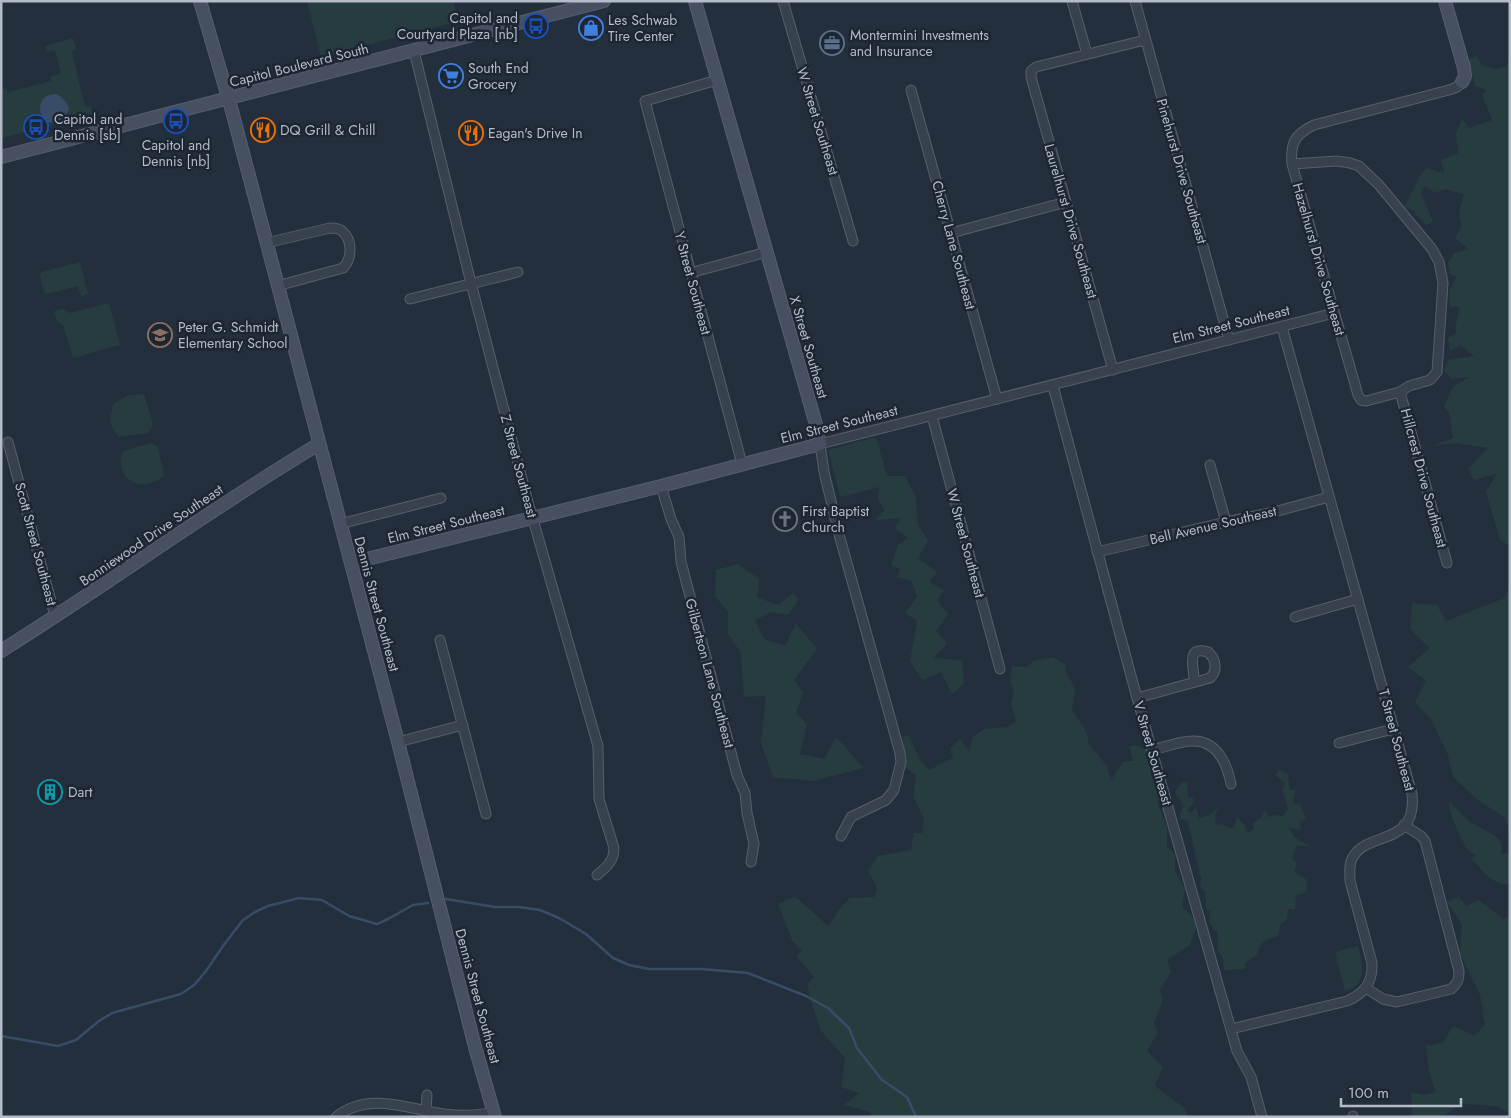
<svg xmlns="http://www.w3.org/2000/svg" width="1511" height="1118" font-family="Jost,sans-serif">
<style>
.green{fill:#263c3f}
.water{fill:#394c67}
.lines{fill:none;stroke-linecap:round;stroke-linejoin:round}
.stream{stroke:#394c67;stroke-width:2.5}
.street-casing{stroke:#565f6c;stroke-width:11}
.secondary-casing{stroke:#565f6c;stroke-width:14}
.street{stroke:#38414e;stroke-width:9}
.secondary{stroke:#465061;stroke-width:12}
.labels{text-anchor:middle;stroke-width:5;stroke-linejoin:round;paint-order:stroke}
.poi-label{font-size:14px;fill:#b4bcc9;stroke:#1d2633;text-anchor:start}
.street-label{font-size:14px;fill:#b4bcc9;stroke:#1d2633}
</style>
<rect width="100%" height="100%" fill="#242f3e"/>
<!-- green -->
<g class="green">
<path d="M307,1H453L459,21L321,57Z"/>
<path d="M73,38L76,49L72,51L85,107L91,106L93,115L1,138V89L6,88L8,92L51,81V76L61,74L55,50L47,52L45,46Z"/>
<path d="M1476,56L1483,66L1495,69L1506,67L1510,59V546L1500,540L1486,492L1496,474L1474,480L1468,469L1488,448L1456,443L1432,446L1453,438L1449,412L1444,407L1453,387L1469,377L1452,379L1444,371L1448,360L1474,356L1461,345L1450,351L1448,338L1457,333L1455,328L1460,307L1450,306V289L1456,277L1450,274L1448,263L1454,253L1468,249L1455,238L1462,226L1459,213L1464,194L1445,189L1435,193L1424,186L1421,193L1433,222L1426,225L1411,209L1404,208L1420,176L1427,168L1444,173L1441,160L1458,153L1456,133L1462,119L1469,128L1492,120L1482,95L1487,90L1475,86L1468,60Z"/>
<path d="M80,262L88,294L81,296L78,286L47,294L44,292L40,276L42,272Z"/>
<path d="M109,303L120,345L73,358L63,325L57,321L54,311L63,309L70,313Z"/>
<path d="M144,394L153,424L148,433L119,437C108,423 110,421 113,404L129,395Z"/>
<path d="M876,437L887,476H905L916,497L918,524L928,541L918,558L937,572L929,582L944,590L937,600L948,614L936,631L947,643L934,658L962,660L964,683L952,694L941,672L922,680L910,661L917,621L905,613L917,597L912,581L897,577L900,569L891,565L898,545L908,538L895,528L901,518L875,520L885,510L878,500L879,487L840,497L828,450Z"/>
<path d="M150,443L158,447L164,475C151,490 122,487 121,463C121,459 122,455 123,451Z"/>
<path d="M738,564L759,579L757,597L778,605L793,593L799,599L788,615L770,612L755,621L764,639L785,646L796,623L817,649L794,680L803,692L796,713L807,724L800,754L824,759L836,737L864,768L813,781L773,777L761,743L766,696L744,697L741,653L728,634V612L715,596L716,570Z"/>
<path d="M1510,585V830L1505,818L1477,799L1453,777L1448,755L1432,721L1415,702L1426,681L1408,667L1430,648L1410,629L1412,603L1437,605L1446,621L1505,598Z"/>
<path d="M1053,657L1066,665L1065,670L1075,688L1072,710L1086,731L1089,744L1107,766L1111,780L1124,761H1133L1129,747L1135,745L1151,751L1161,791L1158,805L1167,827V846L1175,855V871L1185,889L1182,907L1197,921L1190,945L1167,960L1171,972L1160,990L1163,1000L1154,1023L1158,1032L1147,1051L1163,1067L1155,1086L1183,1107L1189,1117H871L870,1112L844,1105L859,1093L841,1087L845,1058L821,1031L812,1004L807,984L814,977L796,956L802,951L792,940L778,904L795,896L828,926L842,906L850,898L874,897L877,889L868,870L878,856L911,850L914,833H922L924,819L913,796L916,775L905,767L903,737L908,735L920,760L929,770L953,758L950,748L960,739L969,751L973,737L984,729L1008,727L1016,721L1011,704L1014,691L1010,682L1012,666L1027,667L1033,661Z"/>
<path d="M1280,769L1288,774L1290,790H1296L1292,805L1300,803L1302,811L1307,819L1300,821L1301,829L1289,828L1294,837L1310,846H1296L1292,858L1297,864L1294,871L1307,880L1306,892L1296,896L1295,909H1288L1287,919L1280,925L1278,936C1267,938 1259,943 1257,955L1245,963V969L1224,970L1223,959L1217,949L1218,933L1209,923L1210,911L1206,910L1205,891L1200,888L1201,879L1188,821L1179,818L1183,805L1175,792L1182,782H1187L1188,797L1193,798L1194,802L1187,810L1191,813L1196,808L1199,818L1210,815L1218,807L1215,816L1216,825L1221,824L1233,829L1237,817L1245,825L1247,833L1254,830L1253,823L1261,818L1266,809L1268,817L1275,815L1283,816L1288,809L1285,796L1282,791L1285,783L1275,775Z"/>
<path d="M1449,802L1470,822L1497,837L1501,842L1502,847L1501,853L1510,854V884C1494,887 1481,869 1471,858H1474L1476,855C1474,854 1470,852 1469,851C1463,844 1447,810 1449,802Z"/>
<path d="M1459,896L1466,906L1479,900L1503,919L1510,917V1114L1497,1106L1460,1104L1443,1117H1412L1411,1092L1423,1095L1436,1092L1429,1072L1426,1046L1443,1043L1453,1026L1474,1036L1485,1025L1480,995L1460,953L1462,924L1447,902Z"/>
<path d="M1358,946C1362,963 1369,985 1345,991L1335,952Z"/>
</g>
<!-- water -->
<path class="water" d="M57,94C63,98 67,102 69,109C65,121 58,121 47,123C40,117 37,104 45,97C49,95 53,94 57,94Z"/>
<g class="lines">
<!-- stream -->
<g class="stream">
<path d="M446,899L495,907H519L540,910L559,918L586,934L613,958L629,965L649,969H702L748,973L806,996L828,1008L849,1028L857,1048L882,1080L907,1097L916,1117"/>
<path d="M1,1036L58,1046L76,1040L99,1021L112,1013L181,994L194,985L206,971L223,946L243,920L255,912L268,906L299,898L322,900L349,916L377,924L388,919L413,905L428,903"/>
</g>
<defs>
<g id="street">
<path d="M783,1L853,241"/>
<path d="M1072,1L1087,54"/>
<path d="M1135,1L1229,340"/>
<path d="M414,51L471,283L528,502L598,746L599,799L614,848C614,861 607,867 597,875"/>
<path d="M717,80L645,101L742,464"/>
<path d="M911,90L997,399"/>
<path d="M1292,164L1337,161L1350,163L1359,166L1379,185L1432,249L1439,262L1443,283L1437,372L1430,380L1409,386L1400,392L1366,401L1361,400L1358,395L1292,164C1290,143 1295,134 1314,125L1449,90L1457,87L1462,82"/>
<path d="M951,233L1066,202"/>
<path d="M266,243L330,228C334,228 338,228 342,231C353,240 352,259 343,268L277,286"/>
<path d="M690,273L767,252"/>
<path d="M410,299L518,272"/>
<path d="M1113,370L1031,77V71L1036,67L1145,40"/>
<path d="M1053,386L1137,698L1237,1051L1251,1077L1262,1117"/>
<path d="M1400,392L1447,563"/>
<path d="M932,416L1000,669"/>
<path d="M8,442L55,616"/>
<path d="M1210,465L1226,522"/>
<path d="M661,486L671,519L679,537L681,562L737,775L745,793L747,813L754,844L751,862"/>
<path d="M340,524L441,498"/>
<path d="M1097,552L1226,522L1274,512L1329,497"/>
<path d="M1295,617L1358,599"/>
<path d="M440,640L486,814"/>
<path d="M1137,698L1210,678C1218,671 1216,659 1208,652C1184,645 1195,670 1194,681"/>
<path d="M398,742L463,725"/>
<path d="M1339,743L1393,729"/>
<path d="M1153,750C1165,747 1180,741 1192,741C1217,740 1227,764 1231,784"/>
<path d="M841,836L851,817L886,800L894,790L901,762L900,753L840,538L824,472L820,444L1334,313"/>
<path d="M1366,988L1383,999L1397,1002L1451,989C1458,983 1459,979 1459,971L1425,841L1421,836L1404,825"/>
<path d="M1231,1029L1347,1001C1364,994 1373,983 1372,963L1350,881C1350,875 1349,868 1351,861C1363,829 1418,849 1412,794L1282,327"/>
<path d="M426,1111L427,1095"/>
<path d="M336,1117C369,1091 407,1109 444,1114C461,1116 477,1116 494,1112"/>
<path d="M1353,1117V1116"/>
</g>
<g id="secondary">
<path d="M200,1L232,111L398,742L475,1047L495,1117"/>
<path d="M1445,1L1464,68L1465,76L1462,82"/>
<path d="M1,157L604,1"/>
<path d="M351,563L661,486L820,444L817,428L695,1"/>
<path d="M1,651C108,584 210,509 319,444"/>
</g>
</defs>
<!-- street casing -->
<use href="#street" class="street-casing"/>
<!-- secondary casing -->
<use href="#secondary" class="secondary-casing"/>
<!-- street -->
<use href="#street" class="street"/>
<!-- secondary -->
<use href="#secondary" class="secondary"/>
</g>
<!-- icons -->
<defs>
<symbol id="bus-ring" viewBox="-11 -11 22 22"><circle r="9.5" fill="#1d2633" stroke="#1a4fb4" stroke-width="1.5"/><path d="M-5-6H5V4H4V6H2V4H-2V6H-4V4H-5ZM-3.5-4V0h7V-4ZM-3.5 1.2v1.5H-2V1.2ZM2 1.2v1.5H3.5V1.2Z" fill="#1a4fb4"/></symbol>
<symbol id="shop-ring" viewBox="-11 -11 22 22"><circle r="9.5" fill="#1d2633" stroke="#3f7fe0" stroke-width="1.5"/><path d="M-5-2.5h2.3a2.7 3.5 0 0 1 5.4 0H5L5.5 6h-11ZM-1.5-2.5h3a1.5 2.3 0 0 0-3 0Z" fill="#3f7fe0"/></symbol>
<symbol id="office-ring" viewBox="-11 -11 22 22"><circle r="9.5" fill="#1d2633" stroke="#5c6f8a" stroke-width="1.5"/><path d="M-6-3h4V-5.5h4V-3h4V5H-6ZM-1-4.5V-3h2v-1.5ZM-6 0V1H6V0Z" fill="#5c6f8a"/></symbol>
<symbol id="supermarket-ring" viewBox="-11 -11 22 22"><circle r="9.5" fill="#1d2633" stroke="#3f7fe0" stroke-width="1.5"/><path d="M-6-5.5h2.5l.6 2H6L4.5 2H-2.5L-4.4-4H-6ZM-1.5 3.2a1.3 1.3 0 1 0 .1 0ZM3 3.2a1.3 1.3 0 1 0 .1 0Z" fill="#3f7fe0"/></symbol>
<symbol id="restaurant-ring" viewBox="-11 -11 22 22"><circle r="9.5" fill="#1d2633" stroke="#e8710a" stroke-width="1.5"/><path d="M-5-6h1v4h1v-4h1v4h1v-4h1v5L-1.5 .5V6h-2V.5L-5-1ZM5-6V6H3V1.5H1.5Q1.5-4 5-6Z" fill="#e8710a"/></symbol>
<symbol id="school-ring" viewBox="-11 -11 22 22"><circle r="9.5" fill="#1d2633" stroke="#8d6e63" stroke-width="1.5"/><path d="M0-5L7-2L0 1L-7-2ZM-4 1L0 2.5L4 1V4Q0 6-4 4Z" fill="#8d6e63"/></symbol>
<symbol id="church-ring" viewBox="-11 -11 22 22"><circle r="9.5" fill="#1d2633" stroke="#6b7280" stroke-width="1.5"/><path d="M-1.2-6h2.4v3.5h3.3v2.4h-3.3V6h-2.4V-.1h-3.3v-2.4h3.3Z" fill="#6b7280"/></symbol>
<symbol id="building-ring" viewBox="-11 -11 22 22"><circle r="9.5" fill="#1d2633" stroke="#0f9aa8" stroke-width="1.5"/><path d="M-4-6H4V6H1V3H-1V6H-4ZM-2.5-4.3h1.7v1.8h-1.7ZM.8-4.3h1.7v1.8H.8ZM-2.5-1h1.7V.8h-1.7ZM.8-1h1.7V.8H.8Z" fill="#0f9aa8"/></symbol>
</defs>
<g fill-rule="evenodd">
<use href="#bus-ring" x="522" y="12" width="28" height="28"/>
<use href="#shop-ring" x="577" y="14" width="28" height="28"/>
<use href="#office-ring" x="818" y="29" width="28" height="28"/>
<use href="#supermarket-ring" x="437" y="62" width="28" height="28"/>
<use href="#bus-ring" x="162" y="107" width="28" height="28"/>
<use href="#bus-ring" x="22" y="113" width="28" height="28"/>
<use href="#restaurant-ring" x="249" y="116" width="28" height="28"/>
<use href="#restaurant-ring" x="457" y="119" width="28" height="28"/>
<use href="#school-ring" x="146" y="321" width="28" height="28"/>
<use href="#church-ring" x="771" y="505" width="28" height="28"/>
<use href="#building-ring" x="36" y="778" width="28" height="28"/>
</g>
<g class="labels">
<!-- poi labels -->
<g class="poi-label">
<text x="518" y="23" text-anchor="end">Capitol and<tspan x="518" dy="16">Courtyard Plaza [nb]</tspan></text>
<text x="608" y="25">Les Schwab<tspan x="608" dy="16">Tire Center</tspan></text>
<text x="850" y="40">Montermini Investments<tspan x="850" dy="16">and Insurance</tspan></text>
<text x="468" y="73">South End<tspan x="468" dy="16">Grocery</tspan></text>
<text x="54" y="124">Capitol and<tspan x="54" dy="16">Dennis [sb]</tspan></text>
<text x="280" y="135">DQ Grill &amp; Chill</text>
<text x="488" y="138">Eagan's Drive In</text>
<text x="176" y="150" text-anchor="middle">Capitol and<tspan x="176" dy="16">Dennis [nb]</tspan></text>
<text x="178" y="332">Peter G. Schmidt<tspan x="178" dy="16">Elementary School</tspan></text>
<text x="802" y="516">First Baptist<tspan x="802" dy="16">Church</tspan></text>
<text x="68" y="797">Dart</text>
</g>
<!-- street labels -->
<g class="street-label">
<text transform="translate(299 65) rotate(-14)" y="5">Capitol Boulevard South</text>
<text transform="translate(818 121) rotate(73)" y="5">W Street Southeast</text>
<text transform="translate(1182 171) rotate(74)" y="5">Pinehurst Drive Southeast</text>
<text transform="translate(1071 221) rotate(74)" y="5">Laurelhurst Drive Southeast</text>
<text transform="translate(954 245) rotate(75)" y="5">Cherry Lane Southeast</text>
<text transform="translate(1319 259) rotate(74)" y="5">Hazelhurst Drive Southeast</text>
<text transform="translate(693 283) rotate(75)" y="5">Y Street Southeast</text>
<text transform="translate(1231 324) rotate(-14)" y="5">Elm Street Southeast</text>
<text transform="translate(809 347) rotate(74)" y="5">X Street Southeast</text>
<text transform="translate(839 424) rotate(-14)" y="5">Elm Street Southeast</text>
<text transform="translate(519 466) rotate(75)" y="5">Z Street Southeast</text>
<text transform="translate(1424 478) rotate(75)" y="5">Hillcrest Drive Southeast</text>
<text transform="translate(446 524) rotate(-14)" y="5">Elm Street Southeast</text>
<text transform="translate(1213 525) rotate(-13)" y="5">Bell Avenue Southeast</text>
<text transform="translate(151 535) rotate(-34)" y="5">Bonniewood Drive Southeast</text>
<text transform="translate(966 543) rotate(75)" y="5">W Street Southeast</text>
<text transform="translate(36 544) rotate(75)" y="5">Scott Street Southeast</text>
<text transform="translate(377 604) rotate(75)" y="5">Dennis Street Southeast</text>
<text transform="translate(710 673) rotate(75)" y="5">Gilbertson Lane Southeast</text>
<text transform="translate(1397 740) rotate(75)" y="5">T Street Southeast</text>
<text transform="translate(1153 753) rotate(74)" y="5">V Street Southeast</text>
<text transform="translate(478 996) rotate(75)" y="5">Dennis Street Southeast</text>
</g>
</g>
<!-- border -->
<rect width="1511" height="1118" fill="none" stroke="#b4bcc9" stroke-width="5"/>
<!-- scale -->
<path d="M1341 1098v8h120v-8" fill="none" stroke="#b4bcc9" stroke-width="2.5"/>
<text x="1348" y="1098" font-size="15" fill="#b4bcc9" stroke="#1d2633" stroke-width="4" paint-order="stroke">100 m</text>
</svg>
